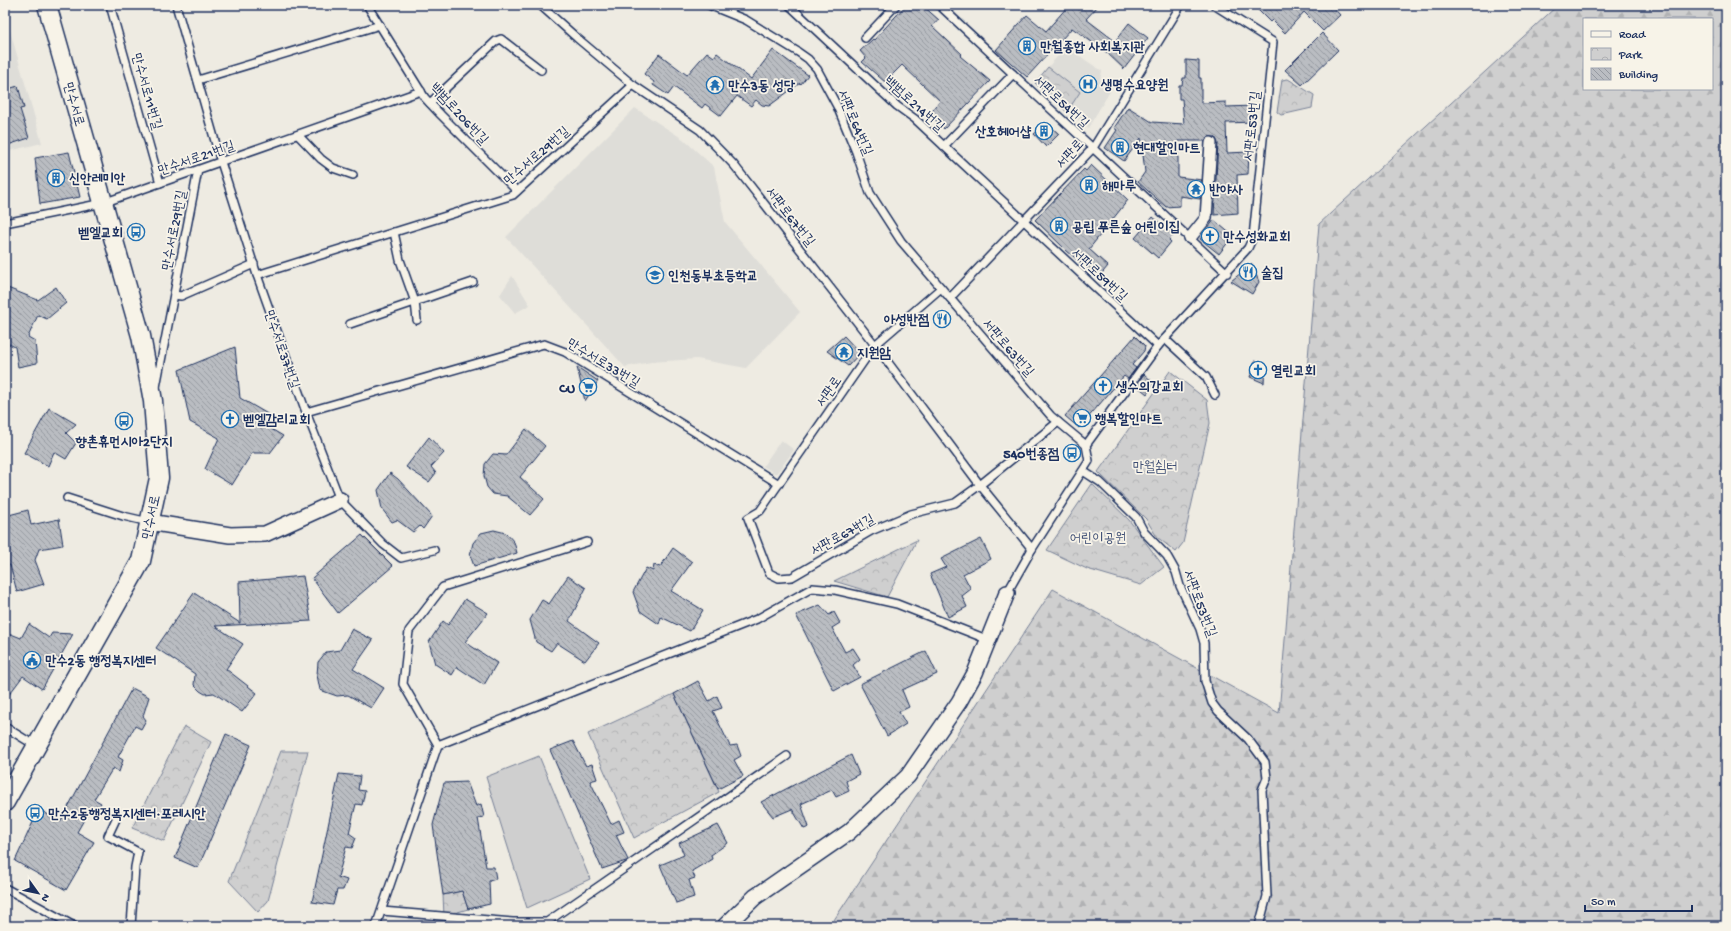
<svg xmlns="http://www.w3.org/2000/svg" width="1731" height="931" font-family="'Gochi Hand','Poor Story',sans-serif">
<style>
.built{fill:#deddd8}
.grass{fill:#cfcfcf;stroke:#757f96}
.forest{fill:url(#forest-firs);stroke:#757f96;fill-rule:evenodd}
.park{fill:url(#park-crowns);stroke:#757f96}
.building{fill:url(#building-back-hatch);stroke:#1b2f5e}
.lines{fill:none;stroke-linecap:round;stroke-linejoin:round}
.service-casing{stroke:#1b2f5e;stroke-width:10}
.pedestrian-casing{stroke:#1b2f5e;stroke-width:14}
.minor-casing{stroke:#1b2f5e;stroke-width:18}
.tertiary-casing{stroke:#1b2f5e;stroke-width:21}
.service{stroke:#f7f3e8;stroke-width:7}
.pedestrian{stroke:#f7f3e8;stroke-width:11}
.minor{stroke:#f7f3e8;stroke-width:15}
.tertiary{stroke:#f7f3e8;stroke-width:18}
.labels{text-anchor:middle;stroke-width:3.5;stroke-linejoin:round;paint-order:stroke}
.poi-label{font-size:14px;font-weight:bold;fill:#1b2f5e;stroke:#f7f3e8;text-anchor:start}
.street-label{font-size:14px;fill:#1b2f5e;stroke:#f7f3e8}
.park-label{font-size:14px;fill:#3f4f75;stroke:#f7f3e8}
</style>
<defs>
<pattern id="forest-firs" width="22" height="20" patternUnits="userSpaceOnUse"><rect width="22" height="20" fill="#cfcfcf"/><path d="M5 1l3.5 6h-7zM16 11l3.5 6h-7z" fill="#b1b2b4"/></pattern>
<pattern id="park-crowns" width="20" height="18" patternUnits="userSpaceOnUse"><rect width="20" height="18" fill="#cfcfcf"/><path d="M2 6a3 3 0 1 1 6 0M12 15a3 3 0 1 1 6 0" fill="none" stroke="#b1b2b4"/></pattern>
<pattern id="building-back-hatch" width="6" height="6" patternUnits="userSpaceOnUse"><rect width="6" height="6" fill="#babdc2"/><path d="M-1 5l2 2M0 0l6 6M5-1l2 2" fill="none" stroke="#969aa1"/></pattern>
</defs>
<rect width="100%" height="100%" fill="#eeebe2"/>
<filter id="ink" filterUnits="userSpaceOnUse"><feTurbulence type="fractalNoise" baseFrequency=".025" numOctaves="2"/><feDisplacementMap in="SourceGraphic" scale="8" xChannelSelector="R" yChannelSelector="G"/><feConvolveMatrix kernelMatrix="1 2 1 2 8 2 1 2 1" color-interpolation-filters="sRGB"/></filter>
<g filter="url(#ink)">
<!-- built -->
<g class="built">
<path d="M5,13L42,143L5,152Z"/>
<path d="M1066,47L1102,71L1100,80L1112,88L1088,128L1072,114L1067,112L1080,92L1048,67Z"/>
<path d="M635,108L683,139L714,167L725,222L800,312L746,368L697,359L651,362L625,367L506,237Z"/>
<path d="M512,276L530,305L515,313L500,295Z"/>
<path d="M781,440L794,450L776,474L763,466Z"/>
</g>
<!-- grass -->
<path class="grass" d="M539,756L590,879L527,908L486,777Z"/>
<!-- forest -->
<path class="forest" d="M1558,5H1726V926H830L1053,589L1279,713L1319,224ZM1584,19H1712V89H1584Z"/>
<!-- park -->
<g class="park">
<path d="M1048,67L1080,92L1067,112L1035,83Z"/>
<path d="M1288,79L1314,95L1312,108L1281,115L1277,112L1282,80Z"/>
<path d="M1170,371L1207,400L1210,423L1183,543L1176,552L1157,537L1146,519L1098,472Z"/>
<path d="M1092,484L1129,520L1164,567L1141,585L1087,569L1047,550Z"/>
<path d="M917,540L887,597L834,581Z"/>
<path d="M674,694L719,792L634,838L588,734Z"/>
<path d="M184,726L211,742L164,841L132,828Z"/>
<path d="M281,751H308L268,901L258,912L229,881Z"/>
<path d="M462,891L468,909L444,916L443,895Z"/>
</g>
<!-- building -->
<g class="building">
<path d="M906,5H922L939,20L932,26L962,54L960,56L990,81L944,129L930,114L940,101L902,65L885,82L862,62L866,58L860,51L873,39L874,40Z"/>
<path d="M1069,5H1099L1086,19L1115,41L1129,23L1148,38L1124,69L1106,52L1072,28L1027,77L996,50L1027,15L1046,31Z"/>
<path d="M1253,5H1331L1340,15L1323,31L1304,12L1285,33L1272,20L1270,22Z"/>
<path d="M1322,33L1338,50L1302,85L1285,70Z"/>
<path d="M773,50L808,75L801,84L800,83L769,106L762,105L756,100L751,106L737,96L721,116L705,104L702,108L674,87L668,95L653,85L654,82L644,74L659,54L687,75L707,52L714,57L717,53L751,79Z"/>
<path d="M1186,60L1199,61V78H1201V103L1226,102V107L1254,106V122L1226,123L1227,153L1249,152L1248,174L1237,175L1238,213L1214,215L1218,143L1215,137H1208L1205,141H1178V177L1202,180L1200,199L1180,196V206L1166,207L1138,182L1145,172L1141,138L1124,161L1105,148L1117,130L1114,128L1128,107L1152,122L1184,124L1182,99H1179V85H1182L1183,78H1186Z"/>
<path d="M18,86L24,108L20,109L29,138L5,146V90Z"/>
<path d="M1047,123L1059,134L1046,147L1034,134Z"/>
<path d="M69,152L80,197L40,204L35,158Z"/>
<path d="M1091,165L1128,200L1089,249L1108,266L1098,278L1066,250L1035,220L1084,169L1086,171Z"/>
<path d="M1153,217L1174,235L1169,240L1171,242L1158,258L1135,238Z"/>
<path d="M1214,220L1233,236L1219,254L1200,239Z"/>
<path d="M1252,264L1259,282L1252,294L1231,281Z"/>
<path d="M5,287L38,300L56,287L66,303L47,319L38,315L28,337L35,341L37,363L18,367L15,347L5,342Z"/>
<path d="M844,336L860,353L848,366L827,351Z"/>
<path d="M1135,336L1145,346L1144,351L1132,365L1136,368L1128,379L1124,376L1079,428L1065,416Z"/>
<path d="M235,347L240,398L271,416L266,426L283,436L270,453H252L232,485L205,469L219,438L190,422L179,370Z"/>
<path d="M1255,361L1265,363L1264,383L1250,377Z"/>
<path d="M577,367L598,381L585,401Z"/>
<path d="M1144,374L1154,383L1147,394L1136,385Z"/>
<path d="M49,408L76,424L66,433L76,443L66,459L54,452L48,466L24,453Z"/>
<path d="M526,429L545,446L520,477L544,499L530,515L507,496L493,494L487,487L484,476L485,464L493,454L506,455Z"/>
<path d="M429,437L444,453L431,467L436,473L429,482L406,467Z"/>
<path d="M390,473L398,479L432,516L423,529L420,526L413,532L397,520L392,522L382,509L378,490Z"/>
<path d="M28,510L31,525L59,519L63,545L39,549L35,560L44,584L17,592L10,565L5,566V516Z"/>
<path d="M494,530L506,533L514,542L517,553L474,566L470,555L473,543L481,533Z"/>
<path d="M362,535L393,566L338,613L312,578Z"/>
<path d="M981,539L991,559L963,574L971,589L962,596L967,607L948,617L930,574L946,567L941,559Z"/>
<path d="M673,548L692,562L671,591L703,610L690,631L661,617L659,624L640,611L633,592L646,568L653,571L654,565L660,567Z"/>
<path d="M303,576L311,621L215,626L243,644L226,669L257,693L242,712L214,693L205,694L200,691L194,685L195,674L156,648L194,593L240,623L239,582Z"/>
<path d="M568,576L586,588L569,621L599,643L585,661L557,643L551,651L536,642L530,620L542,600L549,604Z"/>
<path d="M465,599L488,613L465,642L497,663L484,685L457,667L452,675L435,664L429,642L443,621L448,625Z"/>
<path d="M820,605L829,615L834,612L840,623L832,628L845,652L853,648L860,659L853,665L860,677L834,691L796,615Z"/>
<path d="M29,624L49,638L52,633L73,634L42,689L23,676L5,700V645L11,634L21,638Z"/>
<path d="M352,629L373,640L353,669L384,688L371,708L348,695L337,696L320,690L317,675L318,662L326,652L340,650Z"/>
<path d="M926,651L937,674L902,690L909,707L899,712L906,724L887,736L860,684Z"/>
<path d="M698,681L709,701L717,696L722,708L713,711L730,746L737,745L741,756L734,760L743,776L718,789L674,694Z"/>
<path d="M132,688L149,697L143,716L146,720L141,729L135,726L118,757L123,760L119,772L113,768L94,799L101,803L96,812L89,811L77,832L94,842L66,890L15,861L39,809L60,822Z"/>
<path d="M226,734L251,745L198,868L175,858Z"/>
<path d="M573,741L586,766L592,764L597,779L590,781L611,824L619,820L624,832L616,835L628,860L626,861L602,869L550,750Z"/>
<path d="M851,755L859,774L846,781L849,791L836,797L832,790L801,804L809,827L804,829L792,809L773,817L761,802Z"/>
<path d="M339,774L360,776L358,790L365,791L362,805L356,804L349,833L356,838L352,848L346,847L338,877L347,880L343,890H337L333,905L312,902Z"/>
<path d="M467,782L476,806L481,804L484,817L478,818L486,867H494L496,879L489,881L490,904L468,909L462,891L443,895L433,825L444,783Z"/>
<path d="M718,825L728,843L711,855L712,859L692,871L695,878L689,880L694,897L676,903L660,865L684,855L679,843Z"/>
</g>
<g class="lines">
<defs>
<g id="service">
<path d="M110,5L160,183"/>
<path d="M176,5L221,162L257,275L306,412L340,500L383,544L401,558L434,550"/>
<path d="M367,5L425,98L441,115L517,191"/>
<path d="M540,5L577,38L633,85L700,130L734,165L875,345L980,485L1032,549"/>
<path d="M709,5L746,20L798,52L808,59L817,69L837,106L856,152L870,193L901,241L1051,416L1086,445"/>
<path d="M789,5L897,106L915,119L1158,346"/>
<path d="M939,5L1227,273"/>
<path d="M865,38L896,5"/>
<path d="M198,80L380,25"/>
<path d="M430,103L496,41L501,39L541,70"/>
<path d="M298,135L321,159L333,168L353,175"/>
<path d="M944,146L1013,74"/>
<path d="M5,223L103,203L421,91"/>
<path d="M394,232L400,260L415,302L417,320"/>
<path d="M257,275L513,195L633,85"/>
<path d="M941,288L875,345L760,511L748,518L769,573L779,578L792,577L871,531L911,514L955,503L980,485L1058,422"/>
<path d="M174,295L181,296L254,264"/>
<path d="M950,298L1093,148L1181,5"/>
<path d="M350,324L473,282"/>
<path d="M1165,339L1206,377L1215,395"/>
<path d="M156,387L198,170"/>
<path d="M306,412L544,344L565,352L779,484"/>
<path d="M1083,471L1100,482L1136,517L1144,532L1167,556L1176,572L1180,586L1200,629L1204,643L1205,681L1212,703L1218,711L1248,739L1265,762L1267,778L1262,790L1267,896L1259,926"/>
<path d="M67,498L123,516L149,522"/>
<path d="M1007,593L1032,549L1089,461L1086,445L1158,346L1248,248L1253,237L1273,42L1214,5"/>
<path d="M5,727L36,746"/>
<path d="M438,745L403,684L409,631L443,587L587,542"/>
<path d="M116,819L108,836L138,852L135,867L131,926"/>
<path d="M5,888L74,926"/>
<path d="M382,911L513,922H547L787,756"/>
<path d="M376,926L438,745L757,619L812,588L835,590L897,604L989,640"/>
</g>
<path id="pedestrian" d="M1190,238L1206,218L1211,143"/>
<g id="minor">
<path d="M149,522L230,535L265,534L340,500"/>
<path d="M725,926L755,897L849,832L908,776L959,702L975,673L1007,593"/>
</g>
<path id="tertiary" d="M5,802L141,561L159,478L153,401L141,336L47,5"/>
</defs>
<!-- service casing -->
<use href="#service" class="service-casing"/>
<!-- pedestrian casing -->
<use href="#pedestrian" class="pedestrian-casing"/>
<!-- minor casing -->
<use href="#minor" class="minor-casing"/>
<!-- tertiary casing -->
<use href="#tertiary" class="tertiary-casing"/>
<!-- service -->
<use href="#service" class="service"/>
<!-- pedestrian -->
<use href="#pedestrian" class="pedestrian"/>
<!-- minor -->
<use href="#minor" class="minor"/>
<!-- tertiary -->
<use href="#tertiary" class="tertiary"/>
</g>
</g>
<!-- icons -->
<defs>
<symbol id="building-ring" viewBox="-11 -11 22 22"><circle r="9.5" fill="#f7f3e8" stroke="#1f6fb2" stroke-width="1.5"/><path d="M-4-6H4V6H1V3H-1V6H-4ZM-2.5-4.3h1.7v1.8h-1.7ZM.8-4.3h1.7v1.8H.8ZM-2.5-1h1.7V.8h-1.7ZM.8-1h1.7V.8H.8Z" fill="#1f6fb2"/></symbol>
<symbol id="hospital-ring" viewBox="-11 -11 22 22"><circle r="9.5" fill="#f7f3e8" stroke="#1f6fb2" stroke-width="1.5"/><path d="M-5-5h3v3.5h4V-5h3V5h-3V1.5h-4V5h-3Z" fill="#1f6fb2"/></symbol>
<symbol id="temple-ring" viewBox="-11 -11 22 22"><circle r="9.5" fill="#f7f3e8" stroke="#1f6fb2" stroke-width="1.5"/><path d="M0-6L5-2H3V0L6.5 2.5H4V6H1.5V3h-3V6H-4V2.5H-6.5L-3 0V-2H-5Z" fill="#1f6fb2"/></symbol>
<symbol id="bus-ring" viewBox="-11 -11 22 22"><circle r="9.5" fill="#f7f3e8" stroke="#1f6fb2" stroke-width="1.5"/><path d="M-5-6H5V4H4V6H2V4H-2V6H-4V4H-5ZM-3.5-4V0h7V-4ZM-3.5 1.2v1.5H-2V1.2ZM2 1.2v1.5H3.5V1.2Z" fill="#1f6fb2"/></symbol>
<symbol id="church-ring" viewBox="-11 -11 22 22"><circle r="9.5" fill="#f7f3e8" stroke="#1f6fb2" stroke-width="1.5"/><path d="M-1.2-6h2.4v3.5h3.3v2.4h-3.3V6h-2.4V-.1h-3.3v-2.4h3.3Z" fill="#1f6fb2"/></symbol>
<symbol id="restaurant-ring" viewBox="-11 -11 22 22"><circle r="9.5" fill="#f7f3e8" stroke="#1f6fb2" stroke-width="1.5"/><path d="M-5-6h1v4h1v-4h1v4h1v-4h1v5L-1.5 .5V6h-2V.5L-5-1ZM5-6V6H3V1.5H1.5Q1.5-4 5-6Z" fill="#1f6fb2"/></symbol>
<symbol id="school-ring" viewBox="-11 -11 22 22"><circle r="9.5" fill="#f7f3e8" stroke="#1f6fb2" stroke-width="1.5"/><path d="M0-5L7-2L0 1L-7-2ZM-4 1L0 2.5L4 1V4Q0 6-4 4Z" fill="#1f6fb2"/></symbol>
<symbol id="supermarket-ring" viewBox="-11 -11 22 22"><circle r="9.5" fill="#f7f3e8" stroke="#1f6fb2" stroke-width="1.5"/><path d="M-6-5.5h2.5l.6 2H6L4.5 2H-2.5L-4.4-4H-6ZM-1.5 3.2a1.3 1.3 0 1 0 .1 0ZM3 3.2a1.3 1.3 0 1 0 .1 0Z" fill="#1f6fb2"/></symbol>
<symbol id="civic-ring" viewBox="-11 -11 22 22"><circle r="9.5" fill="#f7f3e8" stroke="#1f6fb2" stroke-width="1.5"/><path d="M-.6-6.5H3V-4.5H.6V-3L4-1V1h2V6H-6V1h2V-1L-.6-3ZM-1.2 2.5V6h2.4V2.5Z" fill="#1f6fb2"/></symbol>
</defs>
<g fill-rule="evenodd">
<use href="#building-ring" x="1017" y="36" width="20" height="20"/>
<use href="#hospital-ring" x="1078" y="74" width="20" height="20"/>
<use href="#temple-ring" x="705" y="75" width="20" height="20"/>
<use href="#building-ring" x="1034" y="121" width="20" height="20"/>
<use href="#building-ring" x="1110" y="137" width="20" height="20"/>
<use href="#building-ring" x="46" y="168" width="20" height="20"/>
<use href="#building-ring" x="1079" y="175" width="20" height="20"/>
<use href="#temple-ring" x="1186" y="179" width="20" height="20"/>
<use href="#building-ring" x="1049" y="216" width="20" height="20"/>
<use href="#bus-ring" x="126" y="222" width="20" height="20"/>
<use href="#church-ring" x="1200" y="226" width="20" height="20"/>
<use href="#restaurant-ring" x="1238" y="262" width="20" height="20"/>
<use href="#school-ring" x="645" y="265" width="20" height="20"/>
<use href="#restaurant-ring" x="932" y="309" width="20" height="20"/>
<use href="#temple-ring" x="834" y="342" width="20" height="20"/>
<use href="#church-ring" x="1248" y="360" width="20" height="20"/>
<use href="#church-ring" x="1093" y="376" width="20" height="20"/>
<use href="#supermarket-ring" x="578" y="377" width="20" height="20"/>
<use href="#supermarket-ring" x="1072" y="408" width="20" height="20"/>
<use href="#church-ring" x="220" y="409" width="20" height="20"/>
<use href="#bus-ring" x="114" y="411" width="20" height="20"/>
<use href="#bus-ring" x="1062" y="443" width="20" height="20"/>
<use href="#civic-ring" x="22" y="650" width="20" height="20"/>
<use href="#bus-ring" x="25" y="803" width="20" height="20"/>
</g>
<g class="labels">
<!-- poi labels -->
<g class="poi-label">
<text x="1040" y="51">만월종합 사회복지관</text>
<text x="1101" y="89">생명수요양원</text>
<text x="728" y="90">만수3동 성당</text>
<text x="1031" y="136" text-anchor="end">산호헤어샵</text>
<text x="1133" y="152">현대할인마트</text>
<text x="69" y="183">신안레미안</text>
<text x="1102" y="190">해마루</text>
<text x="1209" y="194">반야사</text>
<text x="1072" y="231">공립 푸른숲 어린이집</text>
<text x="123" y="237" text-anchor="end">벧엘교회</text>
<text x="1223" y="241">만수성화교회</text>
<text x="1261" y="277">술집</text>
<text x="668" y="280">인천동부초등학교</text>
<text x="929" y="324" text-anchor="end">아성반점</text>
<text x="857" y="357">지원암</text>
<text x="1271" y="375">열린교회</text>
<text x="1116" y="391">생수의강교회</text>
<text x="575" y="392" text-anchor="end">CU</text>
<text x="1095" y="423">행복할인마트</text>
<text x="243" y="424">벧엘감리교회</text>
<text x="124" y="446" text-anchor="middle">향촌휴먼시아2단지</text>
<text x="1059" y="458" text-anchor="end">540번종점</text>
<text x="45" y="665">만수2동 행정복지센터</text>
<text x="48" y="818">만수2동행정복지센터·포레시안</text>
</g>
<!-- street labels -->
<g class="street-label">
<text transform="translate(148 91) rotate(74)" y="5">만수서로11번길</text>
<text transform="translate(1062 101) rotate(43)" y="5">서판로54번길</text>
<text transform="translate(915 103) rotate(42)" y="5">백범로214번길</text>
<text transform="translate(75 104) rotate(74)" y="5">만수서로</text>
<text transform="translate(460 113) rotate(47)" y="5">백범로206번길</text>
<text transform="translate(856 122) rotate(67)" y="5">서판로64번길</text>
<text transform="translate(1251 126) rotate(-84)" y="5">서판로53번길</text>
<text transform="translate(1069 153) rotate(-48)" y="5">서판로</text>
<text transform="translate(536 155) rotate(-41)" y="5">만수서로29번길</text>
<text transform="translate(196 157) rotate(-19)" y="5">만수서로21번길</text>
<text transform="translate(791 216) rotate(52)" y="5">서판로67번길</text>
<text transform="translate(173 230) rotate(-79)" y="5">만수서로29번길</text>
<text transform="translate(1100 274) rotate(43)" y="5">서판로59번길</text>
<text transform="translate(1009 347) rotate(49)" y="5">서판로63번길</text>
<text transform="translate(283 349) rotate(71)" y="5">만수서로37번길</text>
<text transform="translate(604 362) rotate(31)" y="5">만수서로33번길</text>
<text transform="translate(828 391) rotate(-55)" y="5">서판로</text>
<text transform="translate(150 517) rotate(-78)" y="5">만수서로</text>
<text transform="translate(842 534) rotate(-29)" y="5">서판로67번길</text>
<text transform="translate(1201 603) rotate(69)" y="5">서판로53번길</text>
</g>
<!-- park labels -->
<g class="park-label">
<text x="1155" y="471">만월쉼터</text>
<text x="1098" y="542">어린이공원</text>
</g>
</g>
<!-- margin -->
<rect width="1731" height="931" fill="none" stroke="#f7f3e8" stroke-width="20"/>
<rect x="10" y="10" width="1711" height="911" fill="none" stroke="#1b2f5e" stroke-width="1.5" filter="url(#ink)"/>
<!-- legend -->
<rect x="1583" y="18" width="130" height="72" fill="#f7f3e8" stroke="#9fa5b1"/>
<rect x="1591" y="31" width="20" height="6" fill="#f7f3e8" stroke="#9fa5b1"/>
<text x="1619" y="38" font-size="12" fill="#1b2f5e">Road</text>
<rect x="1591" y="48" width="20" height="12" fill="url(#park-crowns)" stroke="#9fa5b1"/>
<text x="1619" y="58" font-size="12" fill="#1b2f5e">Park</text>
<rect x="1591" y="68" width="20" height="12" fill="url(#building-back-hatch)" stroke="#9fa5b1"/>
<text x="1619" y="78" font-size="12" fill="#1b2f5e">Building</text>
<!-- north arrow -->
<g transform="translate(38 893) rotate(123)" stroke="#f7f3e8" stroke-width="3" paint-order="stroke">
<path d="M0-3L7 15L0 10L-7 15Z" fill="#1b2f5e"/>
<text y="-6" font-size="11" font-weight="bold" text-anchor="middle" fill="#1b2f5e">N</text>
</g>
<!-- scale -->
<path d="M1585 905v6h107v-6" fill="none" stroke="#1b2f5e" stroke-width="2"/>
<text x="1591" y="905" font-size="12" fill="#1b2f5e" stroke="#f7f3e8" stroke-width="3" paint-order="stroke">50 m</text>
</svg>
